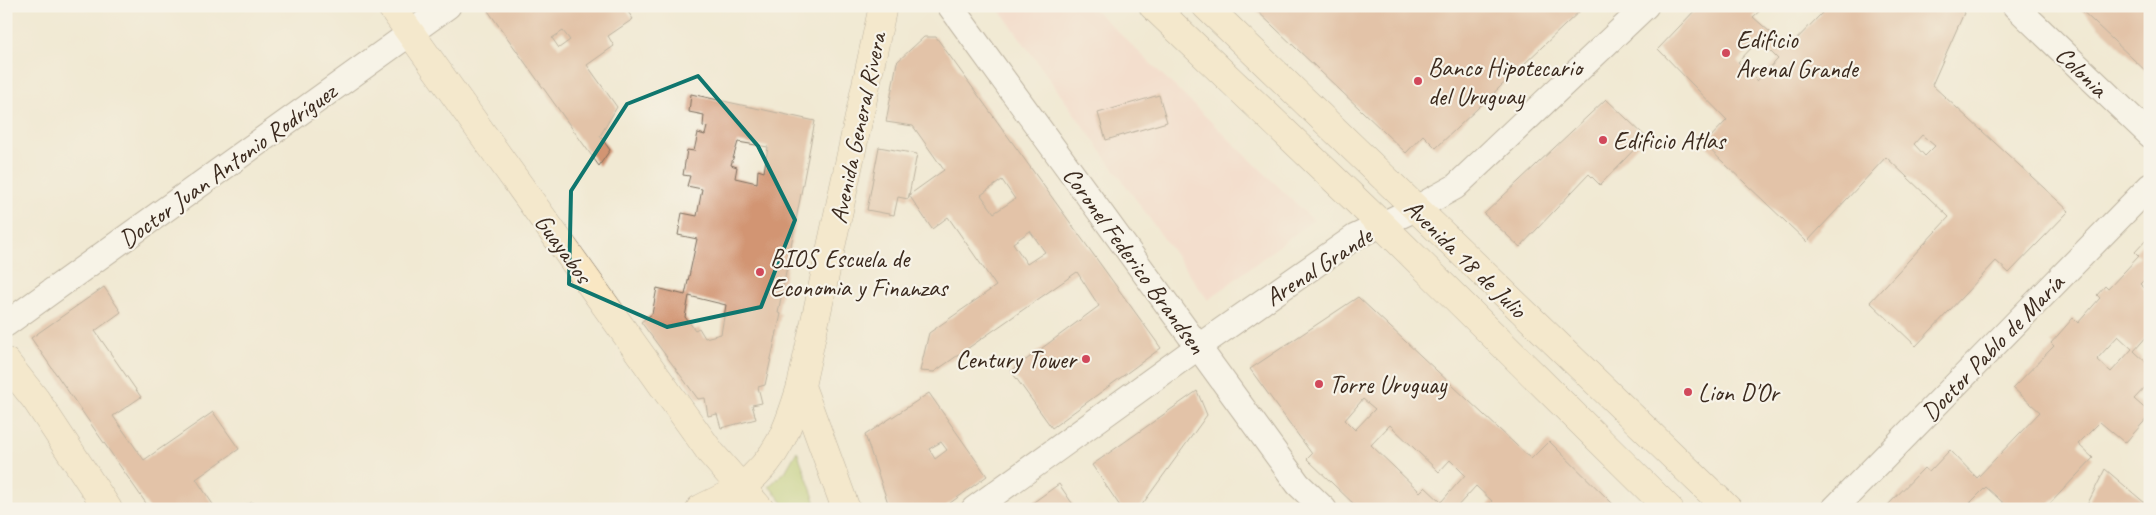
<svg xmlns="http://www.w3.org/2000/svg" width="2156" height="515" font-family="Caveat,sans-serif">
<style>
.built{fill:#f7d1c6}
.green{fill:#b5cb70;stroke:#787a47}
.building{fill:#d29573;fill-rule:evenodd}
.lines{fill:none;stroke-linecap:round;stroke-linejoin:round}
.street-casing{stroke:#7b6d5d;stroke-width:27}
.secondary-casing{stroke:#7b6d5d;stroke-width:29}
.street{stroke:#fff;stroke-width:25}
.secondary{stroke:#f9e7c3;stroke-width:28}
.marked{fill:none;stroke:#0f766e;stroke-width:4;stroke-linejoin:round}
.poi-dot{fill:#d1495b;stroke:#f7f3e8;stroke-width:2}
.labels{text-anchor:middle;stroke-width:4.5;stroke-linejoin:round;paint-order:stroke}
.poi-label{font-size:25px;fill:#3b2a1e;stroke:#f7f3e8;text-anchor:start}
.street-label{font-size:25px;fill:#3b2a1e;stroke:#f7f3e8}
</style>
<rect width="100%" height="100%" fill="#f7f3e8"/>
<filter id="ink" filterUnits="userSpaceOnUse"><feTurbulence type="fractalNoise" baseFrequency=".02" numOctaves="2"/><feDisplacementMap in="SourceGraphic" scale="10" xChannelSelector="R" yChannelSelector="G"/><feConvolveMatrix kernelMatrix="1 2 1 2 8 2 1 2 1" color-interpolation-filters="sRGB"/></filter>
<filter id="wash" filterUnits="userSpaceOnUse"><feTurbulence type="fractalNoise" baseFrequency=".0096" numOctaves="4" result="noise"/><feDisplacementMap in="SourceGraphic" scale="20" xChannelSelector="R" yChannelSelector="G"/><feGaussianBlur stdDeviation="1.12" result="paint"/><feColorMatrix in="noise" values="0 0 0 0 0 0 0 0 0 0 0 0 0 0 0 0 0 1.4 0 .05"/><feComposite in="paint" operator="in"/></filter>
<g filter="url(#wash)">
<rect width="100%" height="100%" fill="#f1e9d3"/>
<!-- built -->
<path class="built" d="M997,6H1091L1313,220L1208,300Z"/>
<!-- green -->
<path class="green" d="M797,451L818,509H788L769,486L785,472Z"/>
<g id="blocks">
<!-- building -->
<g class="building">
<path d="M489,6H624L633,19L608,36L614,46L587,65L617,107L600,136L610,150L599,166L486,8ZM563,31L570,40L559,48L552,38Z"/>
<path d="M1252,6H1585L1436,148L1423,135L1406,153Z"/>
<path d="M1699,6H1765L1753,17L1788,48L1822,13L1815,6H1957L1964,13L1932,85L2069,211L2009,273L1996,261L1916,346L1870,302L1949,217L1886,157L1807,242L1704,144L1727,120L1658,49ZM1759,40L1778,59L1757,81L1738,62ZM1922,135L1935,146L1925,156L1914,144Z"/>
<path d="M2077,6H2146L2150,8V75Z"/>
<path d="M924,37H936L1161,348L1052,428L1011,371L1099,306L1077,272L934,372L920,371L929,333L996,286L948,217L932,229L909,195L908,199L898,197L894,215L867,210L879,147L917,154L909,195L944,170L913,126L886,122L897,62ZM1002,180L1015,199L994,213L981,195ZM1030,231L1045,252L1027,264L1013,243Z"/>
<path d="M691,94L815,121L778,313L781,314L765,385L758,387L762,403L752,405L756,419L721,428L717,414L708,416L705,398L698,399L641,322L652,314L657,288L685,295L697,239L678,235L682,213L697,216L702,189L687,186L690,176L683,175L687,150L694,151L698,133L705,135L707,127L703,126L704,115L689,112ZM738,142L768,147L764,172L758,170L757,183L735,178L737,167L731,165ZM689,296L726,305L721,334L705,338L699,328L695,330L685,317Z"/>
<path d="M1159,95L1167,122L1106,140L1098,113Z"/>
<path d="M1606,99L1646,137L1600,185L1589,174L1520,247L1484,214Z"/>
<path d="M2148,238L2150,240V283L2145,279L2140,284L2150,293V336L2148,335L2134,351L2150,366V382L2134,399L2150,413V415L2125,443L2100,422L2078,444L2093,458L2045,509H2010L1986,487L1964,509H1884L1924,468L1929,472L1950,450L1977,478L2040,412L2013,388L2054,346L2051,343L2073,318L2078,323L2100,298L2097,295L2105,286L2108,289L2139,256L2135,252ZM2118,336L2132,349L2111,372L2097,359Z"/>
<path d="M104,287L121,312L95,331L141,397L113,416L144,460L213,412L239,449L196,479L216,509H150L31,338Z"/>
<path d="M1358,297L1531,459L1549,441L1618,509H1484L1492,501L1476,486L1455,509H1359L1307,459L1312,454L1250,369ZM1363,399L1375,409L1355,430L1345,420ZM1390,425L1439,472L1450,460L1465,475L1441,502L1425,487L1420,492L1371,445Z"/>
<path d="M1197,391L1207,415L1139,509H1122L1092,465Z"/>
<path d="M929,393L987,476L942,509H890L865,435ZM941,442L947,450L935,459L929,449Z"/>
<path d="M2105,469L2146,504L2150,497V509L2145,506L2143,509H2085Z"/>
<path d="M1059,484L1076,509H1024Z"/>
<path d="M252,502L256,509H243Z"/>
</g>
</g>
</g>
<g filter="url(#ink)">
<use href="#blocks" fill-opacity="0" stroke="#7b6d5d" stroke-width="1"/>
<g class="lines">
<defs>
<g id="street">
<path d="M950,6L1298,484L1324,509"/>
<path d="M2015,6L2150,135"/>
<path d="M6,324L448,6"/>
<path d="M974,509L1198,347L1355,237L1415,209L1455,187L1646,6"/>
<path d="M1834,509L2150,186"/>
</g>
<g id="secondary">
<path d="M391,6L711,453L760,509"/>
<path d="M1153,6L1382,225L1669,509"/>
<path d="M1206,6L1728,509"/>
<path d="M6,362L36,400L108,509"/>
<path d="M700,509C713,502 729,496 741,487C778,459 788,429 801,386"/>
<path d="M846,509L801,386L883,6"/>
</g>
</defs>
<!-- street casing -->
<use href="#street" class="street-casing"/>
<!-- secondary casing -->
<use href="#secondary" class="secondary-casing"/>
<!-- street -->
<use href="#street" class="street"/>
<!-- secondary -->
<use href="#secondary" class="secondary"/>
</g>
</g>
<!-- marked area -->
<path d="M0 0H2156V515H0ZM698,76L758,146L795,220L761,307L667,327L569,284L571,191L627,104Z" fill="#f1e9d3" fill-opacity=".55" fill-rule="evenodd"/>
<path class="marked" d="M698,76L758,146L795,220L761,307L667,327L569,284L571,191L627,104Z"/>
<!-- markers -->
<g class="poi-dot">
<circle cx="1726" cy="53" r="5"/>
<circle cx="1418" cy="81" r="5"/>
<circle cx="1603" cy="140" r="5"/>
<circle cx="760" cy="272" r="5"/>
<circle cx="1086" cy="359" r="5"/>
<circle cx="1319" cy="384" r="5"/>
<circle cx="1688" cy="392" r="5"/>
</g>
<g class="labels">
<!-- poi labels -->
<g class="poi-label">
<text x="1736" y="48">Edificio<tspan x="1736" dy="29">Arenal Grande</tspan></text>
<text x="1428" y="76">Banco Hipotecario<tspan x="1428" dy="29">del Uruguay</tspan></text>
<text x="1613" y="149">Edificio Atlas</text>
<text x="770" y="267">BIOS Escuela de<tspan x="770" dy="29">Economia y Finanzas</tspan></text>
<text x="1076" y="368" text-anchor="end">Century Tower</text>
<text x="1329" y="393">Torre Uruguay</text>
<text x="1698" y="401">Lion D'Or</text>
</g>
<!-- street labels -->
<g class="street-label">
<text transform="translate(2082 71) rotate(44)" y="9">Colonia</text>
<text transform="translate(857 128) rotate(-78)" y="9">Avenida General Rivera</text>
<text transform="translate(227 165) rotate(-36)" y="9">Doctor Juan Antonio Rodríguez</text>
<text transform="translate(564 248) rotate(54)" y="9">Guayabos</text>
<text transform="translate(1466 258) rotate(44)" y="9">Avenida 18 de Julio</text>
<text transform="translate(1135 260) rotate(54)" y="9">Coronel Federico Brandsen</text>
<text transform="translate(1318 266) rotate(-33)" y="9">Arenal Grande</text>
<text transform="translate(1992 347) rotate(-46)" y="9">Doctor Pablo de María</text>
</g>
</g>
<!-- margin -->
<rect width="2156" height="515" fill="none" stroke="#f7f3e8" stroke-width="25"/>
</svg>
